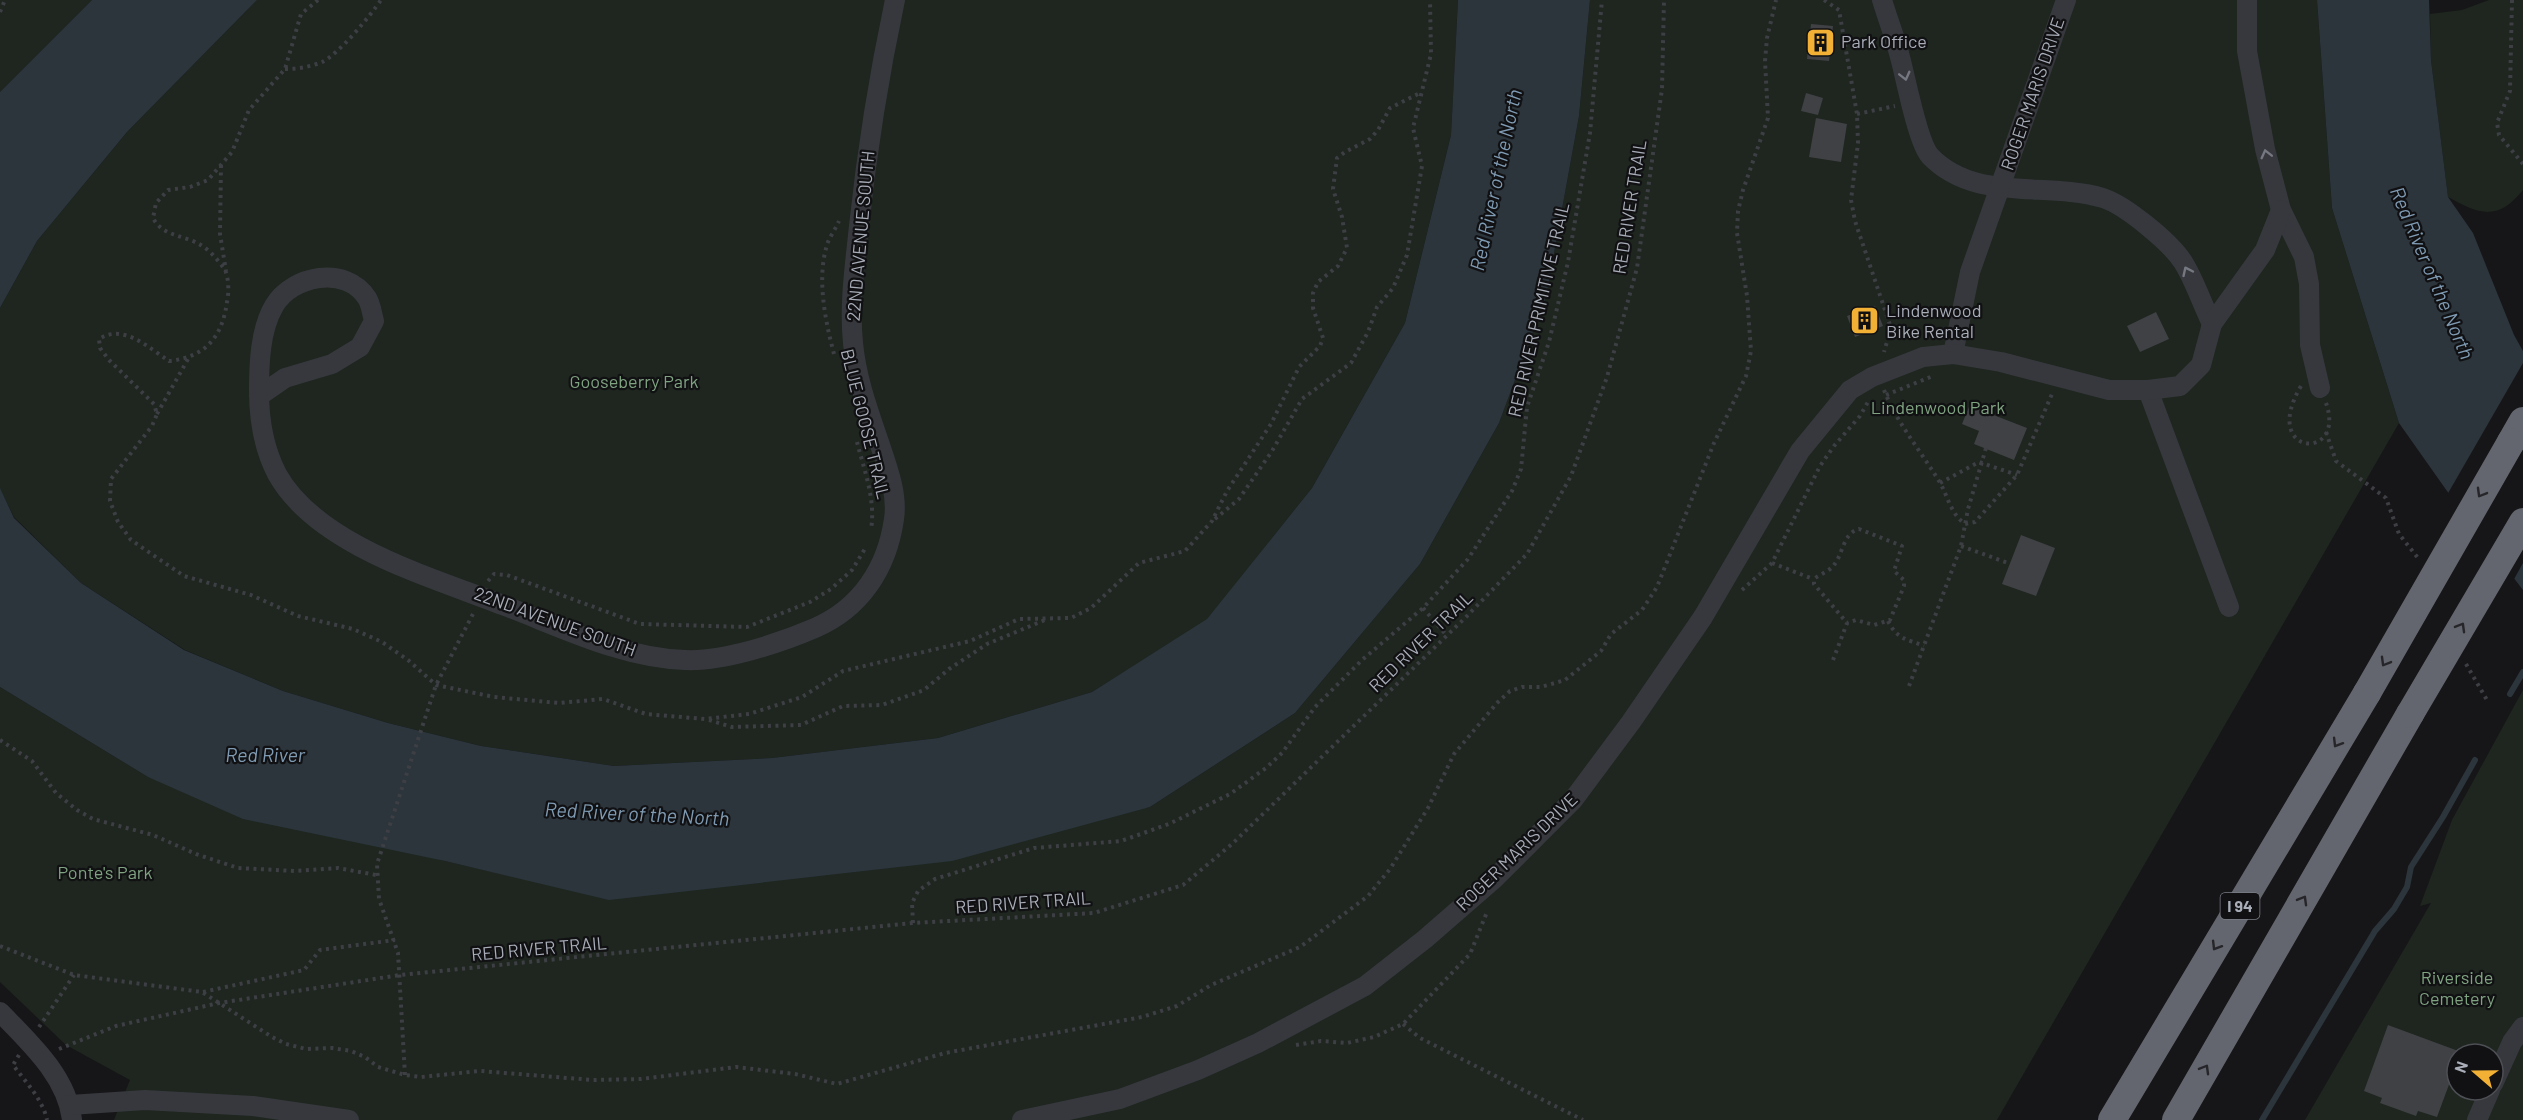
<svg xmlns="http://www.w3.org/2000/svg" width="2523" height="1120" font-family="Barlow,sans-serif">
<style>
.green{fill:#1e261f;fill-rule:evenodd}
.water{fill:#2c353c}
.pier{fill:#161618}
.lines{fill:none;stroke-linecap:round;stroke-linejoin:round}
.stream{stroke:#2c353c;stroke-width:6}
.building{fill:#404145}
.path{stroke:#3d3f44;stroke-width:4;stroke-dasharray:3 4.5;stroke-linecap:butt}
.minor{stroke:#37383d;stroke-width:20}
.highway{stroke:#63666e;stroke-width:28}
.highway-bridge{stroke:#63666e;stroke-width:28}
.oneway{stroke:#757881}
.oneway2{stroke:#26262a}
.labels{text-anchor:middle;stroke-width:4.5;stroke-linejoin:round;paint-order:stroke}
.shield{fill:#111113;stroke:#7b7e86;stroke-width:1.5}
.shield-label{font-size:16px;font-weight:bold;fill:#a8adb8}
.poi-label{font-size:18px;fill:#a8adb8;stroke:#111113;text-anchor:start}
.street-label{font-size:18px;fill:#a8adb8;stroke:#111113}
.park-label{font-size:18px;fill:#7fa381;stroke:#111113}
.water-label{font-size:20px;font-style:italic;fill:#7f9bb3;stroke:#111113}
</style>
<rect width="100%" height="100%" fill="#161618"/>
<!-- green -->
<g class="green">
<path d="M0,0H92L0,92Z"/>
<path d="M257,0H1458L1451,135L1405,323L1312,488L1207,620L1092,692L938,738L772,758L614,766L481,746L388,723L283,691L185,650L81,583L14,517L0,489V308L37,241L127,132Z"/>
<path d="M1590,0H2317L2332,208L2399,423L1997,1120H114L130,1080L66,1045L0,982V687L148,777L445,861L609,899L1150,807L1295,713L1420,564L1499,423L1546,297L1579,116Z"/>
<path d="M2489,0H2523V190C2497,222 2479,214 2448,197L2431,60L2430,14L2462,10Z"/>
<path d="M2523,690V1120H2305L2431,903L2420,906L2452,820ZM2457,1054H2493V1090H2457Z"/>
</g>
<!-- water -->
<g class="water">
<path d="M92,0H257L127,132L37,241L0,308V92Z"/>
<path d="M1458,0H1590L1579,116L1546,297L1499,423L1420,564L1295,713L1150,807L952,861L609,900L445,861L243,819L148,777L0,687V488L14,518L81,583L184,650L283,691L388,723L481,746L614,766L772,758L938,738L1092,692L1207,619L1312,488L1405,323L1451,135Z"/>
<path d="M2317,0H2429L2431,60L2448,197L2473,233L2514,335L2523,351V590L2447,491L2399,423L2332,208Z"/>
</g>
<!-- pier -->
<path class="pier" d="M2523,363V563L2513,581L2447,495Z"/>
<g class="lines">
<!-- stream -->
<g class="stream">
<path d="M2510,694L2523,672"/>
<path d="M2262,1120L2375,931L2394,909L2407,887L2411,867L2443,817L2475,760"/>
</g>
</g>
<!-- building -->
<g class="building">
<path d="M1811,24L1833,26L1829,61L1807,59Z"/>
<path d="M1806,93L1823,98L1818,115L1801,111Z"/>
<path d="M1816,118L1847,124L1841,162L1809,157Z"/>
<path d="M1875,306L1883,326L1855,337L1847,316Z"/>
<path d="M2156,312L2169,339L2140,352L2127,326Z"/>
<path d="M1971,402L1993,411L1991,414L2027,428L2014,460L1974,444L1979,431L1962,424Z"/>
<path d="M2021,535L2055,548L2036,596L2002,584Z"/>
<path d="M2388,1025L2461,1052L2457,1054V1063L2437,1117L2418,1111L2416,1116L2380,1103L2382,1098L2364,1091Z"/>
</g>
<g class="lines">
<!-- path -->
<g class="path">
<path d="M318,0L301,14L285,69L249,110L232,152L208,180L190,187L168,190L156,203L153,218C162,236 183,235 199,244C209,249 219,261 225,270C229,279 229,293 227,302C222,338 205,357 169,361C149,348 123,323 99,339L100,348L109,360L154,404L157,414L152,426L111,479L110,501L118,522L131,540L184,576L251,595L298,616L353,629L382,642L408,660L436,685L494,697L559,703L603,699L646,714L705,719L749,714L802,697L843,671L970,641L1019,619L1071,618L1091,608L1139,563L1185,551L1212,521L1227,491L1271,424L1299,367L1320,346L1323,338L1313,308V293L1318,282L1338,266L1347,248L1342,217L1333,189L1337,158L1345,152L1370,139L1378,130L1390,108L1420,93"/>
<path d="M1824,0L1839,10L1857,114L1858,143L1851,200L1855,221L1891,328L1884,352"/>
<path d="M2512,0L2510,91L2497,123L2499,135L2523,164"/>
<path d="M0,12L5,0"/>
<path d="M285,69C297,69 310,67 322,62C339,54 370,16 381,0"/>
<path d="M1857,114L1895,106"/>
<path d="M221,165L220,234L226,271"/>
<path d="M834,354C825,320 816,276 828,242C831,235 836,228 839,221"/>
<path d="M2301,386C2259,457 2347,462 2326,403"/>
<path d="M1884,390C1897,423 1920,450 1939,481C1948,496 1950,513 1965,524L1975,522L2017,475L2052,394"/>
<path d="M1886,395L1933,376"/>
<path d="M157,414L188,359"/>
<path d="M2326,432L2336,461L2386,498L2399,534L2418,558"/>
<path d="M857,442C864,470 876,500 871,529"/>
<path d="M1940,483L1979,462L2017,475"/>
<path d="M1215,519L1239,499L1272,451L1302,399L1351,363L1368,332L1377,307L1393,288L1407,255L1422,166L1413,128L1431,54L1430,0"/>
<path d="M1961,546L2008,563"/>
<path d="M1772,563L1813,579"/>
<path d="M488,581L494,574L507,575L640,624L747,627L810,602L831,589L852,570L866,547"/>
<path d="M1742,590L1772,563L1820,466L1834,446L1860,416L1868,402"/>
<path d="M1423,608L1447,636"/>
<path d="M1888,621C1897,639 1906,639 1924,646"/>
<path d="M1833,660L1847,623L1814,584V579C1820,574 1830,571 1834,565C1843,554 1843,533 1859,529L1902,546L1894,571L1904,580V586L1890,620L1874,625L1856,620L1847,623"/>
<path d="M2466,664L2487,700"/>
<path d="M1909,686L1961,546L1968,509L1986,448"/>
<path d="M709,720L732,727L801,725L843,706L882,705L924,690L949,669L987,644L1045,620"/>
<path d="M0,740L32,761L56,793L77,810L93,819L153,835L196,854L238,868L295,871L338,868L376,875"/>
<path d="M913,923L912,903L918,891L935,879L1034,848L1121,841L1169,824L1230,794L1266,768L1282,753L1315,707L1362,660L1423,608L1468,559L1512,491L1521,469L1527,407L1549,342L1568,262L1590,133L1602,0"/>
<path d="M0,946L74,975L202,992L272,1037L286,1044L306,1049L332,1048L351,1051L365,1057L378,1067L405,1075L421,1077L480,1071L593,1080L641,1079L736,1067L795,1074L837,1084L945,1053L1142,1017L1177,1006L1211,985L1300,947L1368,896L1390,869L1428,808L1454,754L1497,703L1510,691L1522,687H1541L1565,680L1601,651L1611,634L1642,610L1657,587L1714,443L1746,376L1751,351L1747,296L1737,233L1738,211L1743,190L1768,118L1765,61L1767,38L1776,0"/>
<path d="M203,992L304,970L320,950L395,940"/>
<path d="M1403,1024L1420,1038L1583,1120"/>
<path d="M39,1027L74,975"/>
<path d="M1296,1045L1321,1041L1347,1043L1374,1037L1403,1024L1470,954L1487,912"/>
<path d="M59,1049L116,1026L219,1003L400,975L913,923L1094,913L1183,885L1232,844L1466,617L1527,554L1571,476L1607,377L1637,268L1662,89L1664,0"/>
<path d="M19,1055L13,1065C25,1081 43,1100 47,1120"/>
<path d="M405,1075L398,953L379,899L377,864L436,685L474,612"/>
</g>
<!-- minor -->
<g class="minor">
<path d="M1882,0C1888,20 1896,40 1901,61C1906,80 1918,143 1930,156C1975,203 2046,181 2103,198C2125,205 2170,242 2183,262C2195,281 2202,304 2212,324"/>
<path d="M2247,0V51L2265,149L2281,210L2304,257L2309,284L2310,345L2320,388"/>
<path d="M1953,354L1970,272L2066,0"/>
<path d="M2148,390L2229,607"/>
<path d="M259,396L285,378L332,364L360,347L374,321C372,314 371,304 367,298C346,265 292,275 274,306C260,330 259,364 259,391C259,419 264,449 277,474C317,546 434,578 505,606C563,628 623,658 685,660C723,662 780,643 815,628C861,608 887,568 894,519C898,494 887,466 879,442C868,410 856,377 853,343C849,304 855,265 859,226C867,150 879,75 895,0"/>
<path d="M0,1012C29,1042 67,1076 72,1120"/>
<path d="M2493,1084L2512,1042L2523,1027"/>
<path d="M70,1105L145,1100L253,1106L349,1120"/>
<path d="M1022,1120L1120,1099L1198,1070L1258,1043L1365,986L1425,939L1494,879L1573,800L1631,722L1703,617L1800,451L1850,390L1872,377L1923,357L1953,354L2001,362L2109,390H2148L2180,386L2201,365L2212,324L2265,250L2281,210"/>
<path d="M2477,1120L2490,1090"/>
</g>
<!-- highway -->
<g class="highway">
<path d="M2511,442L2523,421"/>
<path d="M2112,1120L2367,693"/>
<path d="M2176,1120L2410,714"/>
</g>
<!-- highway-bridge -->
<g class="highway-bridge">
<path d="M2367,693L2511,442"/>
<path d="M2410,714L2523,522"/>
</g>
</g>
<!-- one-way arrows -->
<defs><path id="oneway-chevron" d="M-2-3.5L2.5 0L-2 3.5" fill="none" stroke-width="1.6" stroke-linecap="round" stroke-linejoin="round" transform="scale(1.5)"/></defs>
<g class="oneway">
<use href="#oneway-chevron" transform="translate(1905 76) rotate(76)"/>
<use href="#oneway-chevron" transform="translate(2266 154) rotate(-104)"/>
<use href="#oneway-chevron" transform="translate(2187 271) rotate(-115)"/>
</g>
<g class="oneway2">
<use href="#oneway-chevron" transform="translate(2481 493) rotate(120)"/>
<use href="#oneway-chevron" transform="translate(2461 627) rotate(-60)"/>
<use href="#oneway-chevron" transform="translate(2385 662) rotate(120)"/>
<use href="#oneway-chevron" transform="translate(2337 743) rotate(121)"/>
<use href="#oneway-chevron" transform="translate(2303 900) rotate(-60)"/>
<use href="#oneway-chevron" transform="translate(2216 946) rotate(121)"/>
<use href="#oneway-chevron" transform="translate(2205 1069) rotate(-60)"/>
</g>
<!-- icons -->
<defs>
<symbol id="building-square" viewBox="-11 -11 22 22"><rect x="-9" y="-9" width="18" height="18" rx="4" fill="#f2b134" stroke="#111113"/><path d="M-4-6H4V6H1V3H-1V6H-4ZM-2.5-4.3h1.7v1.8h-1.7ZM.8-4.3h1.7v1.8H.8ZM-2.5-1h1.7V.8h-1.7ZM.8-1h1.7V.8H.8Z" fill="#111"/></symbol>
</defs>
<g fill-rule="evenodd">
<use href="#building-square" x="1804" y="26" width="33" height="33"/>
<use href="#building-square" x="1848" y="304" width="33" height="33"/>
</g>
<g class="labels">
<!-- shield labels -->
<rect class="shield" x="2220.5" y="893" width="39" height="26" rx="4.5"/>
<g class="shield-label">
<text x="2240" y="912">I 94</text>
</g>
<!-- poi labels -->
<g class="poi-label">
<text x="1841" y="48">Park Office</text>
<text x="1886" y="317">Lindenwood<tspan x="1886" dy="21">Bike Rental</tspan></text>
</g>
<!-- street labels -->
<g class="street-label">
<text transform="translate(2033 94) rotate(-71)" y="6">ROGER MARIS DRIVE</text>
<text transform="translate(1630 207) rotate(-81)" y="6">RED RIVER TRAIL</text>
<text transform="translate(861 236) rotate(-85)" y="6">22ND AVENUE SOUTH</text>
<text transform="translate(1539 310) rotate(-77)" y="6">RED RIVER PRIMITIVE TRAIL</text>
<text transform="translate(865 424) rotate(76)" y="6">BLUE GOOSE TRAIL</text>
<text transform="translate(555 622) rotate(20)" y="6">22ND AVENUE SOUTH</text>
<text transform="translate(1421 642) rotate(-44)" y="6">RED RIVER TRAIL</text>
<text transform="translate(1517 852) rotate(-44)" y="6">ROGER MARIS DRIVE</text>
<text transform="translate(1023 903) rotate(-4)" y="6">RED RIVER TRAIL</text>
<text transform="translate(539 949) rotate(-5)" y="6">RED RIVER TRAIL</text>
</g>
<!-- park labels -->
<g class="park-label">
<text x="634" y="388">Gooseberry Park</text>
<text x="1938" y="414">Lindenwood Park</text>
<text x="105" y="879">Ponte's Park</text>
<text x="2457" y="984">Riverside<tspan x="2457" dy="21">Cemetery</tspan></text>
</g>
<!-- water labels -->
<g class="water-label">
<text transform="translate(1496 180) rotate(-78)" y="7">Red River of the North</text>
<text transform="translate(2432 273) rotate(67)" y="7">Red River of the North</text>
<text x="265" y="762">Red River</text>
<text transform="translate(637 814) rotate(3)" y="7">Red River of the North</text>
</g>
</g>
<!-- north arrow -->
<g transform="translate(2475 1072) rotate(290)"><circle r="28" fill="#111113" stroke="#4d4f55" stroke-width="1.5"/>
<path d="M0-4.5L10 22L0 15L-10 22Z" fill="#f2b134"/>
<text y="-9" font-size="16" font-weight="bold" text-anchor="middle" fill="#a8adb8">N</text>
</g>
</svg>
